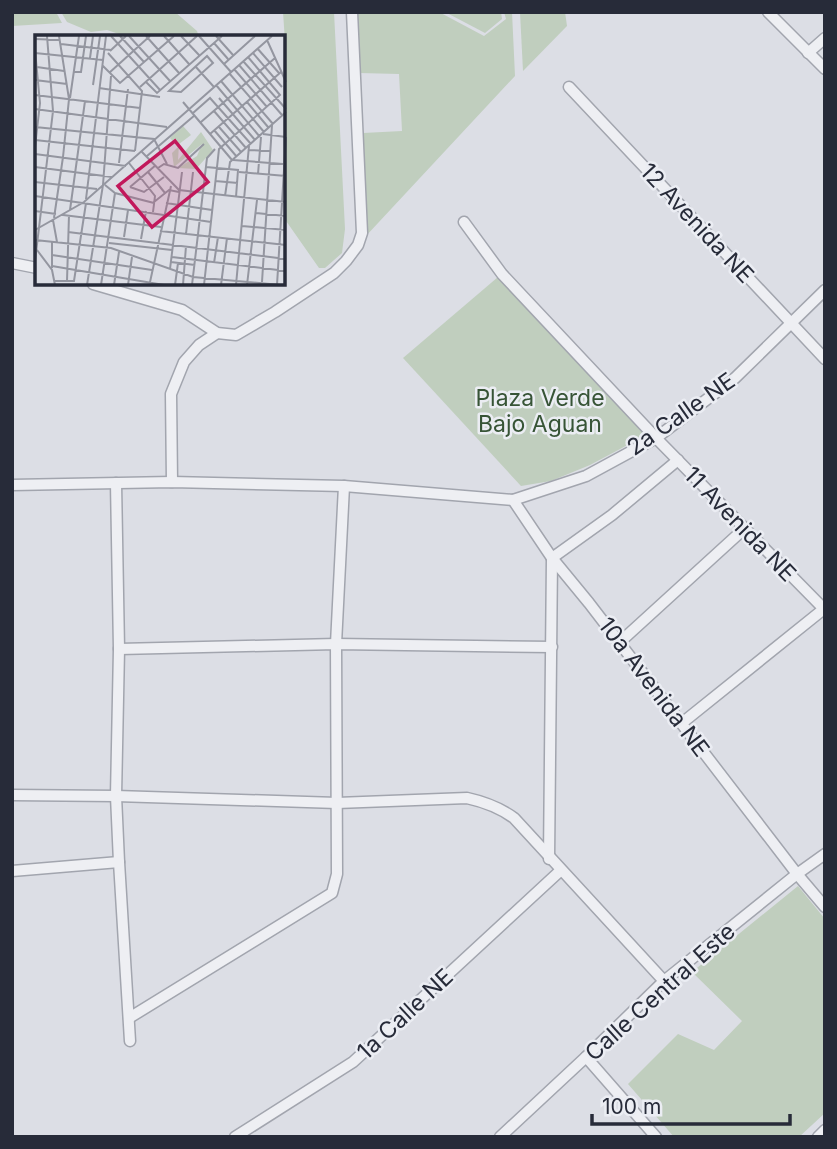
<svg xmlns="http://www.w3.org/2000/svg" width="837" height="1149" font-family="Inter,sans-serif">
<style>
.green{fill:#c0cebe}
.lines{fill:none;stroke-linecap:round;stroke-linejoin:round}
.street-casing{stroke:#a2a5ae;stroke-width:13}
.street{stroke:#eeeff3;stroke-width:10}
.labels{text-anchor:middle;stroke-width:5;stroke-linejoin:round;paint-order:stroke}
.street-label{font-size:23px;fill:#272b39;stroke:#ebedf3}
.park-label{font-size:23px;fill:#375436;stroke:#ebedf3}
.inset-road{fill:none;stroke:#9496a0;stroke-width:2}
.view{fill:#c2185b;fill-opacity:0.15;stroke:#c2185b;stroke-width:3.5}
.inset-edge{fill:none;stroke:#272b39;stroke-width:3.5}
</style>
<rect width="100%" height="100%" fill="#dcdee5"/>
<!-- green -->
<g class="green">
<path d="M12,12H56L62,23L12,26Z"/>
<path d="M61,12H175L197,31L199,37H122V35L107,30L91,32L67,22Z"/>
<path d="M283,12H334L345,229L342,253L325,268H319L284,218V57L286,56Z"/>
<path d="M356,12H439L484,36L506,19L504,12H512L515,76L365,237L363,133L402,131L399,74L359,73Z"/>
<path d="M445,12H501L502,19L485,33Z"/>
<path d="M520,12H565L567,26L523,71Z"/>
<path d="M498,277L652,432L590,465L551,481L521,486L403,358Z"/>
<path d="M798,886L825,919V1113L799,1137H674L628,1084L678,1034L714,1050L742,1021L692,972Z"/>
</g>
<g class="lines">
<defs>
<g id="street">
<path d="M768,12L825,69"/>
<path d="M808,53L825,38"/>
<path d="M569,87L825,359"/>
<path d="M464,222L502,274L656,438L825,610"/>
<path d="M12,263L37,268"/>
<path d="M93,284L182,310L217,333L236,335L275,312L334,273L346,261L358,245L362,233L352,12"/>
<path d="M172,482L171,394L184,362L199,345L217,333"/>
<path d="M116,483L119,649L116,796L119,862L130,1041"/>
<path d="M12,485L172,482L344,486L513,500L586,476L656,438L735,378L825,290"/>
<path d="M513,500L552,558L589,603L797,874L825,907"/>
<path d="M620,642L745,528"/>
<path d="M119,649L336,644L552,647"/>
<path d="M682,723L825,608"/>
<path d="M12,795L116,796L337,803L467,798C485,802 499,807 514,818L664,981"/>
<path d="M549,859L552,558L612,515L678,460"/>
<path d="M12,871L119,862"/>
<path d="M129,1018L332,893L337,874L336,644L344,486"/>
<path d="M586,1057L656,1137"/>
<path d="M235,1137L353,1062L560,871"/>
<path d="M500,1137L586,1057L664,981L797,874L825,854"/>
<path d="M818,1137L825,1130"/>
</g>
</defs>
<!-- street casing -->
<use href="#street" class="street-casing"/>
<!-- street -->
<use href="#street" class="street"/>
</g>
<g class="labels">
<!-- street labels -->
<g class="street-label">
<text transform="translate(697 223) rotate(47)" y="8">12 Avenida NE</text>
<text transform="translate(681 414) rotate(-35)" y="8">2a Calle NE</text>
<text transform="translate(740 524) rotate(46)" y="8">11 Avenida NE</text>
<text transform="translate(654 687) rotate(53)" y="8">10a Avenida NE</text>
<text transform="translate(660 992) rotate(-42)" y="8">Calle Central Este</text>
<text transform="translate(405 1014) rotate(-43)" y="8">1a Calle NE</text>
</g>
<!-- park labels -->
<g class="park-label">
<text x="540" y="406">Plaza Verde<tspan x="540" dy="26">Bajo Aguan</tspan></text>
</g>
</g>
<!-- overview -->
<g transform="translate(35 35)">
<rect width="250" height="250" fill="#dcdee5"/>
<path d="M148,91L156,100L144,109L143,125L166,97L178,115L161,134L143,133L162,121L167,109L139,132L137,118L143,112L135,103Z" fill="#c0cebe"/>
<path class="inset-road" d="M24,1L34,64L28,122M76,1L125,55M85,1L109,27M94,1L135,46M111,1L144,38M129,1L154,29M146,1L164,20M164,1L196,37M181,1L198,20M0,4L25,5M232,5L251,47M179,8L193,24M26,9L76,15M222,13L244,38M0,15L5,68L0,112M75,16L91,1M0,18L68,25M73,18L107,56L100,116M218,18L247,52M172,21L178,28L146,57L134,56ZM55,23L58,1M208,26L251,74M189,29L220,1M67,30L85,48L139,1M204,30L247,80M160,31L179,52M2,32L29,36M199,34L232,72M39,37H46L51,1M74,38L115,1M194,38L238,89M0,45L32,49M186,46L229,97M111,47L122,58L187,1M58,50L65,1M181,50L225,102M105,52L162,1M64,53L125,62M0,60L105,73M35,63L44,1M184,63L220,105M148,67L197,125M212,67L233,92M0,74L132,92M179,76L211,113M158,78L175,63L216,109M166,87L240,23M0,92L119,104L132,129M184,92L206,117M179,95L202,122M175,99L246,37M228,99L251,102M0,105L100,116M214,115L235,116M106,116L144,155L251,167M0,119L91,131M112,121L160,80M198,125L248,129M84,128L93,54M94,128L120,161L118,177M0,132L77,142M171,132L203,135L201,162M123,133L129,129L143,133L169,109M113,137L130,158M204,137L251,141M223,139L226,102M180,146L203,148M0,147L62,154M70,150L80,158L119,168M95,152L109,157L129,142M95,152L121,130M0,161L176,187M190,161L195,127L251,77M51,164L71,1M119,167L134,155L144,157M131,168L177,175M35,175L50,66M0,176L21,179M221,178L251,181M28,180L126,192M19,183L28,122M18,185L22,207M207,191L251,195M0,195L49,167L237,1M125,196L251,210M33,197L251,224M151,199L158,137M89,202L93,175M106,204L111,176M0,205L76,213L158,242L245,250M74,208L137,215M2,215L17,235L20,250M17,220L117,235M137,222L251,236M0,226L18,76L12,1M136,227L160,230M179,228L183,202M17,231L129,250M17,233V207M135,234L147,137M20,246H39L51,168M32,246L34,180M115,247L136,151M227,247L237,90M52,250L68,150L76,41M66,250L80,158M79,250L84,217M93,250L97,222M140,250L143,228M148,250L151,211M157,250L172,123L180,114M169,250L184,114L245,60L213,22M186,250L192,203M201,250L214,111M212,250L222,165M242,250L251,102"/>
<path class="view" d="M140,106L173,147L117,192L83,151Z"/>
<rect width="250" height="250" class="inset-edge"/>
</g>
<!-- border -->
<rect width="837" height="1149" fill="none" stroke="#272b39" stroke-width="28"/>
<!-- scale -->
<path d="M592 1114v10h198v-10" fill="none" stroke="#272b39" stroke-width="3.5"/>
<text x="602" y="1114" font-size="21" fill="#272b39" stroke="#ebedf3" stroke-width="5" paint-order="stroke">100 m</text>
</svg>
